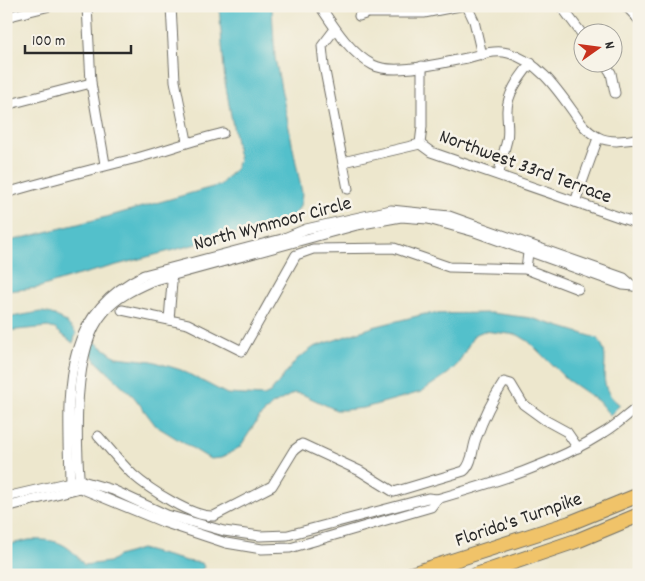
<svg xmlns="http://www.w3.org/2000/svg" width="645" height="581" font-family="Dekko,sans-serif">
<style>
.water{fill:#53c0cb;stroke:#3f767b}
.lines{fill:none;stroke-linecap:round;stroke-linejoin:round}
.minor-casing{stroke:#6f6d64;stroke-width:11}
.highway-casing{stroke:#6f6d64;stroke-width:16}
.minor{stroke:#fff;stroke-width:9}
.highway{stroke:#f0c369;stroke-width:14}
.labels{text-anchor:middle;stroke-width:5;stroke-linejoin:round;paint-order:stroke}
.street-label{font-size:20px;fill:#2b2b2b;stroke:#f7f3e8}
</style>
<rect width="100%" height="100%" fill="#f7f3e8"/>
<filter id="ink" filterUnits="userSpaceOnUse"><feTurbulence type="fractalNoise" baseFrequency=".02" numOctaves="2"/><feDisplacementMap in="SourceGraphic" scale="10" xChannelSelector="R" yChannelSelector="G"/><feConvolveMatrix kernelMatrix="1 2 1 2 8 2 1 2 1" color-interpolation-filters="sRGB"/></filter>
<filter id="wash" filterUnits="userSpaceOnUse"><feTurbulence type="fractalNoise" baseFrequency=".0096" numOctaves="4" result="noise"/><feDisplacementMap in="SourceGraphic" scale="20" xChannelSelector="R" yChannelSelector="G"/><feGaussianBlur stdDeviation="1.12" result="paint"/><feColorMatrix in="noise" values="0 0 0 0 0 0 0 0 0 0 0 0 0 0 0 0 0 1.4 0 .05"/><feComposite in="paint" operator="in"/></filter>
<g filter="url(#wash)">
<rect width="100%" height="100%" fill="#ede7cd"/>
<!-- water -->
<g class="water">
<path d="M219,6H269L272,10L275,58L302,193C301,211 296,215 280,222L75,276L37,288L6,291V242L110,216L220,185L236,168L239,159L225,82Z"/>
<path d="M40,312C55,312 67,322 76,333L73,343L55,329L48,327L6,331V318Z"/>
<path d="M491,313L531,318L597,338C617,360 589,382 620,405L610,415L598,401L566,379L528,341L518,335L484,331L474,335L458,364L449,373L421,392L364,408L344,410H336L302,394L294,393L272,405L258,419L240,447L221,458L210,459L156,426L134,397L97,362L89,349L92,340L116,357L152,361L181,370L227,394L264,396L270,393L297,359L314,347L332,341L373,327L425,314Z"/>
<path d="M29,540C56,539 67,542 84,565L109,562L118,556L141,549L186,561L202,563L204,567L198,575H6V545Z"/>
</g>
</g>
<g filter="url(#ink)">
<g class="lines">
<defs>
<g id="minor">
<path d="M87,6L91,83L105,164"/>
<path d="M171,6L175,81L187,141"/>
<path d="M320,6C334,27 350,53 373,65C394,76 444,62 467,58C478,55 496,49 508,53C538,61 557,89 574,113C580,122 587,132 598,137C609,143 627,141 639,138"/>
<path d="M467,6L474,21L482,55"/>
<path d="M561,6L582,34"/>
<path d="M626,6L639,20"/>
<path d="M359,16L368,13H424L460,6"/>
<path d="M6,17L50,6"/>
<path d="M335,29L322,46L324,66L348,189"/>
<path d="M604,62L611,73L615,93"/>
<path d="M6,105L91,83"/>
<path d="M420,144L422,127V66"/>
<path d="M343,162L420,144L431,152L639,224"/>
<path d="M499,175C500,163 504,152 507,140C509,131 507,122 507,113C506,94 520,77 531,63"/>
<path d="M6,193C50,180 93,169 137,158C166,150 194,140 223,133"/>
<path d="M575,202L598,138"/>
<path d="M526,269L578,289"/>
<path d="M166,272L172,282L169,320"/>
<path d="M122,310L188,324L242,351L296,255L313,249L394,248L449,267L526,269L529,245"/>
<path d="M98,436C109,448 120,462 132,474C149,489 193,518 214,516L272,486L294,450L302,444L360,471L394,492L464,471C473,463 472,449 476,439C483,419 492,400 504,382L511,384L523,404L545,420L567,432L578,448"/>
<path d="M80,488C76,442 72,348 104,312C117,297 134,289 152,281L357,225L401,217L428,219L475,232L623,285L634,286"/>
<path d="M70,489C70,405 53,319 144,275L282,239L306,229L391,210L449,216L624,278L633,286"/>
<path d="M6,497L79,480L113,490L167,515L224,531L260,536L288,535L428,498L437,499C496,482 553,465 605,432C617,425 627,415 639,406"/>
<path d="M6,507L80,488L163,522L226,543L262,549L290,548L431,507L437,499"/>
</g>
<g id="highway">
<path d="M408,575L570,523L639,495"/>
<path d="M476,575L579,540L639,515"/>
</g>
</defs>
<!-- minor casing -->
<use href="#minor" class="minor-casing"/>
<!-- highway casing -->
<use href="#highway" class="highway-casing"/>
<!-- minor -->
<use href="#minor" class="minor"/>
<!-- highway -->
<use href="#highway" class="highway"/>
</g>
</g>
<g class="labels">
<!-- street labels -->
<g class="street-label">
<text transform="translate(526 165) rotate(20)" y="7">Northwest 33rd Terrace</text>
<text transform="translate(272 222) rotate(-15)" y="7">North Wynmoor Circle</text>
<text transform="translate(518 518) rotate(-19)" y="7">Florida's Turnpike</text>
</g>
</g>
<!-- margin -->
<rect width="645" height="581" fill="none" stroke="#f7f3e8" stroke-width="25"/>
<!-- north arrow -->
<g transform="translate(598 48) rotate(76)"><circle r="24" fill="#f7f3e8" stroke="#a5a39c"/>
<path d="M0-4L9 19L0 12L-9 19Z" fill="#c8321e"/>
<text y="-8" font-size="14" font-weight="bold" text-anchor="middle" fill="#2b2b2b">N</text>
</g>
<!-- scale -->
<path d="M25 45v8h106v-8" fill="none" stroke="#2b2b2b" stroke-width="2.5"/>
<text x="32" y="45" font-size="15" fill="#2b2b2b" stroke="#f7f3e8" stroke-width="4" paint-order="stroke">100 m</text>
</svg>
